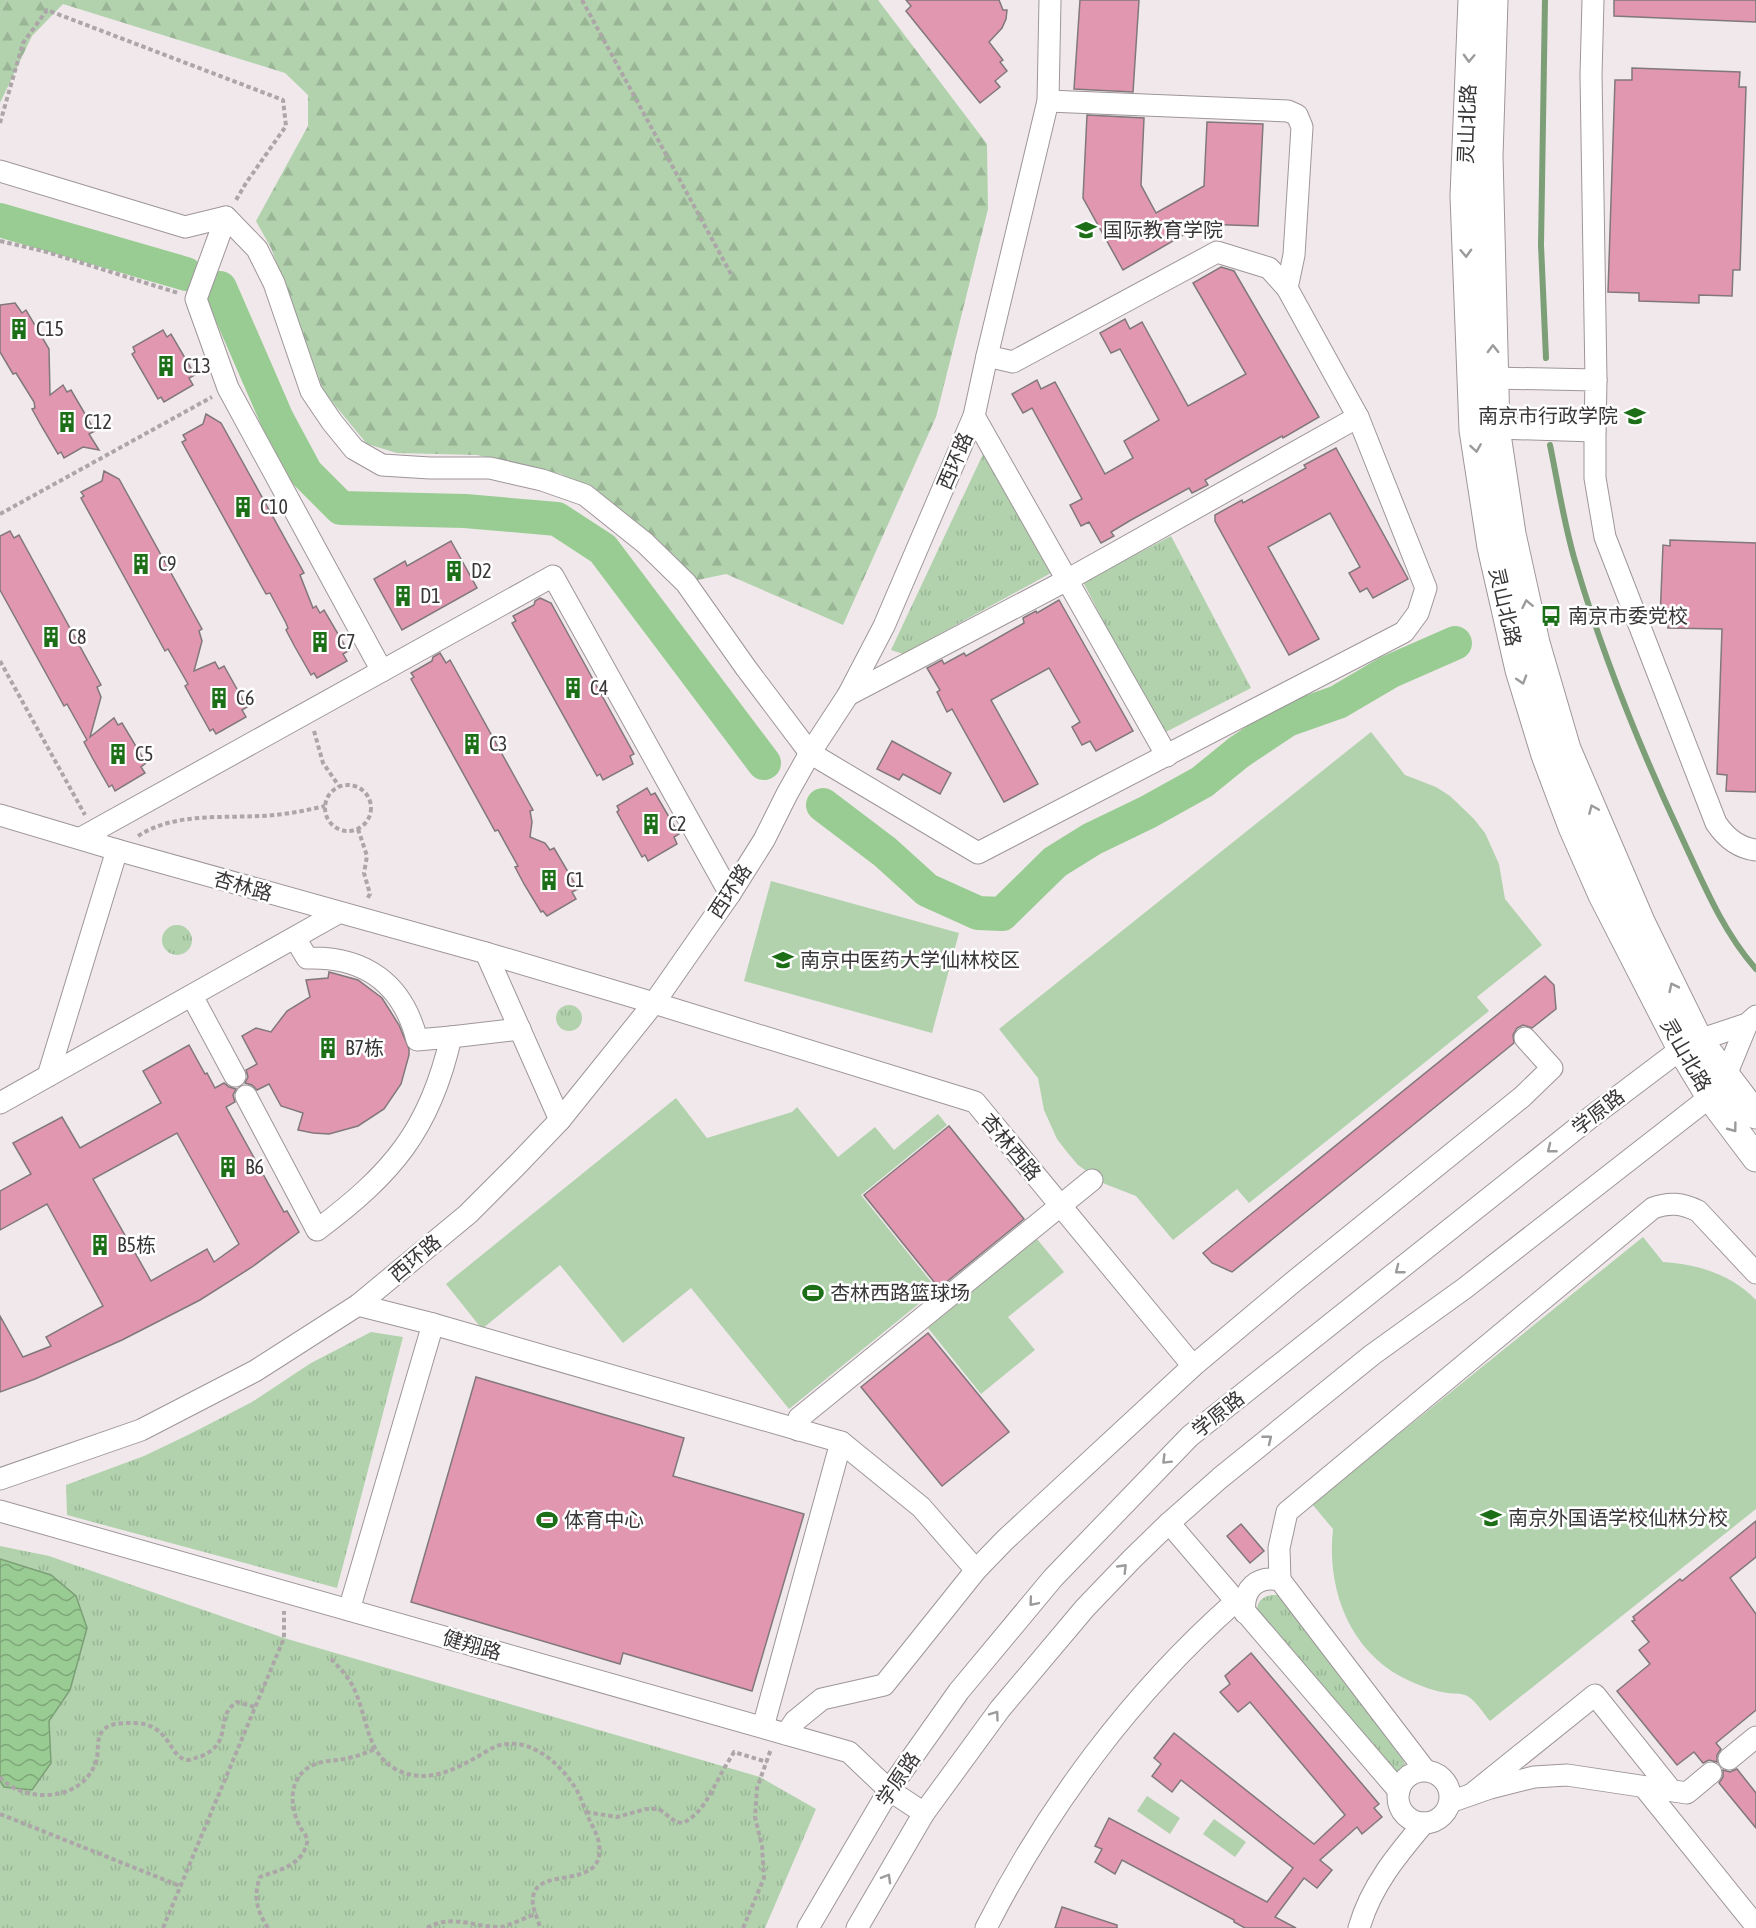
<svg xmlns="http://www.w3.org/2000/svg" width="1756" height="1928" font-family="'Asap Condensed','Noto Sans SC',sans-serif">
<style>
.grass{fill:url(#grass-tufts)}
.forest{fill:url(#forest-firs)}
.pitch{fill:#b1d2ad}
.water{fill:url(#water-waves);stroke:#7c9f77;stroke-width:1.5}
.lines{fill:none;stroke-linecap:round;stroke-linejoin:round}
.stream{stroke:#7c9f77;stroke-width:6}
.river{stroke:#99cc93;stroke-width:34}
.building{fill:#e297b1;stroke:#80787a;stroke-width:1.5;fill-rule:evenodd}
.minor-casing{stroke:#9e9699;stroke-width:23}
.major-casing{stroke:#9e9699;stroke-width:29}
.path{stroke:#ada6a8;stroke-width:4;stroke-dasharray:4.5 3;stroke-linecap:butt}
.minor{stroke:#fff;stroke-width:21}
.major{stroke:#fff;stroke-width:27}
.oneway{stroke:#9c9a9b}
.labels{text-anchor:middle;stroke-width:5;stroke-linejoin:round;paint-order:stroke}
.street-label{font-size:20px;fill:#393637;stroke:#fff}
.poi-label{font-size:20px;fill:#393637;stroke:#fff;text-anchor:start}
</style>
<defs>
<pattern id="grass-tufts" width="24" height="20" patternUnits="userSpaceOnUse" patternTransform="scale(1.5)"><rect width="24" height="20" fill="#b1d2ad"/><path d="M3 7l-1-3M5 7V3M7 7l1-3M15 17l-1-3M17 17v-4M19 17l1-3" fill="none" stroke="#99b595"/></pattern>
<pattern id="forest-firs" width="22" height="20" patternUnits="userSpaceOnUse" patternTransform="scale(1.5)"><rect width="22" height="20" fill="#b1d2ad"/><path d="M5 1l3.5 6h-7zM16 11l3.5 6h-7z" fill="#99b595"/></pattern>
<pattern id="water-waves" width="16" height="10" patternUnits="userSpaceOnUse" patternTransform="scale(1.5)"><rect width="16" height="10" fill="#99cc93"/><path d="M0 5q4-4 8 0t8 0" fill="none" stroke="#7ea679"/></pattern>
</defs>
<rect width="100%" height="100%" fill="#f1e8eb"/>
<!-- grass -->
<g class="grass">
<path d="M984,452L1051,573L903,654L891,650Z"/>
<path d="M1171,536L1251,688L1162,734L1083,582Z"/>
<circle cx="177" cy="940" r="15"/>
<circle cx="569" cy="1018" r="13"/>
<path d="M371,1332L403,1337L337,1588L67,1515L66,1485L144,1456L190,1434L252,1402L311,1363Z"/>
<path d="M0,1546L49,1556L284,1638L760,1777L816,1809L765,1928H0Z"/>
<path d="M1272,1595H1278L1283,1599L1403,1760L1405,1764L1401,1771L1394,1772L1257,1614C1256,1603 1261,1597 1272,1595Z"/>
</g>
<!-- forest -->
<path class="forest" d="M0,0H878L987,144L988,209L936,417L843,625L726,574L693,581L612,504L561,474L477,455L397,453L367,444L324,392L271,248L256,221L308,126V95L285,73L63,4L32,36L0,103Z"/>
<!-- pitch -->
<g class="pitch">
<path d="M1371,732L1405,775L1436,787L1450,796L1474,819L1485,833L1499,864L1505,899L1542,945L1477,997L1489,1011L1249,1203L1237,1189L1173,1240L1136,1196L1105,1184L1078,1165L1067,1152L1057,1139L1044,1110L1038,1078L999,1029Z"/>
<path d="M771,881L959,933L932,1033L744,981Z"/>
<path d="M676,1098L707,1138L792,1112L797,1107L838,1157L875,1127L894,1150L938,1114L947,1125L861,1195L937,1289L789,1409L691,1288L623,1343L560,1265L482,1329L446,1284Z"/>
<path d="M1643,1237L1663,1262C1697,1264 1731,1274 1756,1300V1509L1490,1721C1484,1714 1474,1698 1465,1695C1460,1693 1453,1694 1447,1693C1435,1691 1423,1687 1412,1682C1351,1656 1326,1591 1333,1529L1312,1504Z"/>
<path d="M1037,1239L1064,1272L1008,1317L1035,1350L981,1394L928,1328Z"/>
<path d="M1147,1796L1180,1818L1170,1834L1137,1811Z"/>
<path d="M1214,1819L1246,1842L1235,1857L1203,1834Z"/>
</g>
<!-- water -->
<path class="water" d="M0,1559L51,1575L76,1596L87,1628L70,1690L49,1721L51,1763L32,1790L4,1787L0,1781Z"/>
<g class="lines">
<!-- stream -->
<g class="stream">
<path d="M1545,0L1541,245L1546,358"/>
<path d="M1550,445C1558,484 1564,524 1575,561C1603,657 1640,748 1682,838C1703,883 1723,932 1756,969"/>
</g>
<!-- river -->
<g class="river">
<path d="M0,220L186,274"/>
<path d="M220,288L277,419L306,473L341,508L465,511L557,519L603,549L764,763"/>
<path d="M823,805L885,852L927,890L978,913L1002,914L1055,862L1092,839L1148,812L1202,782L1239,752L1287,720L1338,702L1389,672L1455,643"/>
</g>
</g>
<!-- building -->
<g class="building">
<path d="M906,0H999L1003,10H1007L1006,19L1002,28L989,42L1003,60L1000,62L1007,71L995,81L1000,87L980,103L906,11L911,6Z"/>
<path d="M1080,0H1139L1133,92L1074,89Z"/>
<path d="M1614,0H1756V22L1614,16Z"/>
<path d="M1632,68L1740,72L1739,87H1746L1740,270H1733L1732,296L1699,295V303L1639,301V293L1608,292L1615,80H1632Z"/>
<path d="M1087,115L1144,118L1141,185L1156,213L1204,186L1207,122L1263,124L1258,226L1202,224L1123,270L1083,198Z"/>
<path d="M1221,267L1234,271L1319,417L1283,438L1282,436L1205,480L1208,485L1192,493L1189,488L1131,520L1111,532L1114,536L1101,543L1089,522L1081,526L1070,505L1082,499L1032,408L1023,413L1012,394L1037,380L1041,389L1055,382L1105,474L1133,458L1124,441L1159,420L1120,349L1111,353L1100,333L1125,319L1130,329L1142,322L1188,406L1246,374L1193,283Z"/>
<path d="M15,303L22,313L26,310L49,349L50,395L63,385L67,392L71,390L95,431L89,434L99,450L83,447L64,458L61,452L58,454L42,427L32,409L35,408L34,402L16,373L13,374L0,352V305Z"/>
<path d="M163,330L167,337L171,334L195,375L189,378L193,385L164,402L161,397L158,399L132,354L135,352L133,347Z"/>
<path d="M206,414L221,423L304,573L300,575L313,608L316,606L320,613L324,610L348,651L343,654L347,661L317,678L314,673L311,675L295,647L286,630L288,628L286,623L270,593L266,594L182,442L186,440L183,435L203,424Z"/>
<path d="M1336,448L1408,579L1373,598L1367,588L1360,592L1349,573L1360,567L1330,513L1268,547L1319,639L1289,655L1215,521V515L1242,500L1243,503L1306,468L1304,465Z"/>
<path d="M104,471L119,479L202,629L199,631L202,641L194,671L215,662L219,669L224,666L247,707L242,710L246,717L216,734L213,729L210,731L185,686L188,684L168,649L165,651L81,498L84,496L81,492L102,481Z"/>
<path d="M10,531L14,538L19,535L101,685L97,687L101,697L90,737L114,718L118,725L122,723L146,763L141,767L145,773L115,791L112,785L109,787L93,759L84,742L87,740L67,704L64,706L0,590V536Z"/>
<path d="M1670,540L1756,543V792L1726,791L1727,775L1717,774L1722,629L1668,628V620H1660L1663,545L1670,546Z"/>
<path d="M451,541L477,588L402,630L374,579L405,561L407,566Z"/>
<path d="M540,598L551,603L634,754L630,756L633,764L603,780L600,774L597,776L512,623L516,621L513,616L534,605L535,601Z"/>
<path d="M1059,600L1133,731L1096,751L1090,741L1082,745L1072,727L1080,722L1049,668L991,700L1038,784L1004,802L952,709L947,712L937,692L940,690L927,668L942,660L944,664L964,653L966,656L1024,623L1023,618L1036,611L1037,613Z"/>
<path d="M440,653L446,663L450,660L533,810L530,811L532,822L530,837L545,843L550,850L554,848L578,889L572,892L576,899L547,916L543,911L541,912L524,884L515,867L518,866L498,830L495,831L411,679L414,677L411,673L432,661L433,657Z"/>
<path d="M892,741L951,773L940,794L903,774L899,780L877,769Z"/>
<path d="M647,788L651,795L655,793L679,834L674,837L677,844L648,861L645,855L642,857L617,812L619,810L617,806Z"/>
<path d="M329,972L358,980L382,998L399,1025L409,1049V1055L401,1084L384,1109L358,1126L329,1134L313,1133L298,1130L303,1113L281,1106L269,1084L257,1090L252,1085L245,1083L248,1077L246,1070L257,1064L242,1036L256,1028L271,1032L287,1011L310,997L306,980L328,978Z"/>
<path d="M1545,976L1554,985L1556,1009L1532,1028L1523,1025L1517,1028L1513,1035L1514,1043L1232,1272L1212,1263L1203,1253Z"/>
<path d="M189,1045L205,1074L207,1073L215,1088L224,1083L229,1087L236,1089L233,1095L235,1102L226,1107L284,1212L287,1211L299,1232L252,1267L200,1300L122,1340L35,1379L0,1392V1316L23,1357L51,1346L46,1337L103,1306L47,1204L0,1230V1191L31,1174L13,1143L62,1117L80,1148L161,1103L143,1071ZM177,1133L239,1244L214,1262L207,1249L151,1281L93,1179Z"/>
<path d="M949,1126L1024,1219L939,1288L864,1195Z"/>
<path d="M928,1333L1009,1432L942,1486L861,1387Z"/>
<path d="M476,1377L684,1438L673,1476L804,1514L752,1691L623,1653L620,1664L411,1602Z"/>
<path d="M1756,1521V1557L1730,1578L1756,1614V1710L1716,1743L1721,1749L1717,1755V1762L1709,1760L1703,1763L1694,1752L1677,1765L1617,1691L1650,1664L1639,1650L1649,1642L1632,1621L1635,1620L1633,1617L1680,1579L1682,1581Z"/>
<path d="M1241,1524L1264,1551L1250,1563L1227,1536Z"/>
<path d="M1251,1653L1379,1804L1374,1808L1382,1817L1362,1834L1357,1827L1320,1860L1332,1870L1317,1888L1304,1878L1275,1917L1296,1928H1245L1234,1922V1920L1122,1860L1115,1874L1095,1862L1102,1849L1095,1846L1109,1818L1267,1902L1293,1868L1181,1780L1172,1792L1152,1776L1161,1764L1154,1758L1174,1733L1314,1844L1345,1815L1250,1702L1238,1712L1220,1692L1230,1684L1225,1676Z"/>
<path d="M1737,1769L1756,1793V1828L1719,1783L1723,1777V1770L1730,1772Z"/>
<path d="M1062,1907L1117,1925V1928H1055Z"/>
</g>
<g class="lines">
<defs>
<g id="minor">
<path d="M1593,0L1591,75L1596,380"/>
<path d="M1048,101L1288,111L1297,115L1302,127L1294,255L1287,288"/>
<path d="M0,171L185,227L226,217L257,249L274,283L311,391L332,422L354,449L382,465L430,468H490L542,480L585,495L645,543L686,583L746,668L810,753L978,853L1404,632L1418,613L1426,588L1358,417L1287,288L1269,268L1217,252L1013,362L987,356"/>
<path d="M226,217L196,299L228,388L382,671"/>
<path d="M1494,378L1596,380L1595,431L1496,428"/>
<path d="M974,416L1167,756"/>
<path d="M1595,431V478L1605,537L1716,823C1726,838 1738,848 1756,850"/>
<path d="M848,695L1067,580L1358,417"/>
<path d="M0,815L117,850L486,953L654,1003L975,1102L1193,1366"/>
<path d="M81,838L553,576L730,894"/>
<path d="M486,953L560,1120"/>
<path d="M192,996L235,1076"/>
<path d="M451,1037L520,1029"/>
<path d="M48,1076L117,850"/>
<path d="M246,1096L317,1230C392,1174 430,1130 451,1037L417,1040C403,984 365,956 307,958L295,938"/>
<path d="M0,1103L338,913"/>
<path d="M358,1305L433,1324L841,1442L921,1507L976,1570"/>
<path d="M798,1430L799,1418L1092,1180"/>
<path d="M0,1479L141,1430L255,1371L358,1305L468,1214L515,1167L560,1120L654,1003L730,894L764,840L787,794L810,753L848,695L884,626L974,416L987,356L1048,101L1050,0"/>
<path d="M0,1511L849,1752L889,1790L924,1813"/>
<path d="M1169,1523L1399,1791"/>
<path d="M1280,1580L1279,1548L1287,1512L1653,1208C1669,1202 1682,1203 1698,1211L1756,1273"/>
<path d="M349,1610L433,1324"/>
<path d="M1245,1613C1242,1589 1257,1575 1280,1580L1425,1770"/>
<path d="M763,1727L841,1442"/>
<path d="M786,1734L795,1721L822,1699L884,1685L976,1570L1005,1540L1193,1366L1292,1283L1522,1097L1552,1068L1525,1038"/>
<path d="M1729,1759L1756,1737"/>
<circle cx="1424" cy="1797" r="26"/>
<path d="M1644,1787L1756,1926"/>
<path d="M1472,1794L1595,1695L1671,1790"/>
<path d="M1450,1802L1490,1788L1534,1777L1567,1775L1687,1793L1711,1773"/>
<path d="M808,1928L889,1790L959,1691L1053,1578L1190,1436L1591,1117L1681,1049L1699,1040L1747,1024L1756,1016"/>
<path d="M857,1928L924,1813L1000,1709L1085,1608L1132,1559L1169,1523L1220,1478L1372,1355L1465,1288L1710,1097L1726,1075L1747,1024"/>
<path d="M986,1928C1048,1806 1132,1693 1235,1602"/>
<path d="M1359,1928C1371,1886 1397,1855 1424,1823"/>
</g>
<g id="major">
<path d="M1472,0L1464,196L1473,430L1491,547L1519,670L1545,755L1572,827L1602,895L1681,1049L1710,1097L1756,1158"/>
<path d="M1494,0L1489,156L1496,428L1512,534L1536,643L1567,749L1642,924L1699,1040L1756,1115"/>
</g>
</defs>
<!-- minor casing -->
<use href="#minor" class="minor-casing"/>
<!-- major casing -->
<use href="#major" class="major-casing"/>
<!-- path -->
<g class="path">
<path d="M582,0L731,274"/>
<path d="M0,123L23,43L47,10L283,100L286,126L246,183L236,200"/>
<path d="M0,241L47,252L178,293"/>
<path d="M0,514L212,397"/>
<path d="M0,661L85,815"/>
<path d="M314,731L323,763L339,786"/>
<circle cx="348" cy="808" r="23"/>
<path d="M358,829L367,856L364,873L370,894L367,899"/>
<path d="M138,836C173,813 220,818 261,816C283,815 304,811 325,806"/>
<path d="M331,1659C342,1670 352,1681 357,1696C368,1723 368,1755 397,1770C428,1785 456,1769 482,1754C490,1749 498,1744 508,1744C534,1741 561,1765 574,1786C581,1796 584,1808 589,1819C593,1827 598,1836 599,1844C606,1892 537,1865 533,1897C531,1907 538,1918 540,1928"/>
<path d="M0,1777C11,1789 25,1794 41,1795C66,1796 90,1785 97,1758C99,1746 95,1733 109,1726C116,1723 124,1723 132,1723C172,1722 168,1760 189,1760C194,1759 197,1757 202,1756C235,1741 213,1717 237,1702L255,1707"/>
<path d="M586,1812L617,1817L646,1809H659L676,1822L683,1823C703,1812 708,1797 719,1778C723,1769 729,1761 734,1752L767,1762"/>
<path d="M0,1814L180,1886"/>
<path d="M163,1928L284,1638V1611"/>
<path d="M268,1928C257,1911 253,1897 260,1877C273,1872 288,1869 298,1859C303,1855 308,1845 307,1839C306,1835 302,1830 300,1827C291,1809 288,1785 304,1771C317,1759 333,1762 348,1758C358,1756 366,1753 375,1749"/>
<path d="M427,1928C453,1913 475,1928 501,1927C509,1926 528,1916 537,1914"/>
<path d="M743,1928L764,1878L762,1846L755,1817L757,1788L771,1749"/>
</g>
<!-- minor -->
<use href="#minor" class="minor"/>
<!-- major -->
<use href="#major" class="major"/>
</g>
<!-- one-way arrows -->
<defs><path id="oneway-chevron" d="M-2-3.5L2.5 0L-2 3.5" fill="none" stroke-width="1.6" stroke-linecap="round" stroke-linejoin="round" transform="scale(1.5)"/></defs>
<g class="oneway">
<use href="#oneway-chevron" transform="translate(1469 58) rotate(92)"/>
<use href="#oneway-chevron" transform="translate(1466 253) rotate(88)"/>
<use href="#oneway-chevron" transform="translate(1493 349) rotate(-91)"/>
<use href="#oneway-chevron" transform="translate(1476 448) rotate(81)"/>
<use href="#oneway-chevron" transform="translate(1527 604) rotate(-102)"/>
<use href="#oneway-chevron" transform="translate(1522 680) rotate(73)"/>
<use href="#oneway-chevron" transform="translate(1593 809) rotate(-113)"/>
<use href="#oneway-chevron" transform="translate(1673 987) rotate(-116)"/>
<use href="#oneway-chevron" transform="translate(1733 1128) rotate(53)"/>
<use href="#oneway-chevron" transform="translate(1551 1149) rotate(142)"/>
<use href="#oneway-chevron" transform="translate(1399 1270) rotate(142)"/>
<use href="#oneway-chevron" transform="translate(1268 1439) rotate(-39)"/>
<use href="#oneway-chevron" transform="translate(1166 1460) rotate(135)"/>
<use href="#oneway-chevron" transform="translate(1123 1568) rotate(-46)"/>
<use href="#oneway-chevron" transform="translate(1033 1602) rotate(130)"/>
<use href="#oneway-chevron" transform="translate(995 1715) rotate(-54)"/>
<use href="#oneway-chevron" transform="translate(887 1878) rotate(-60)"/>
</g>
<!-- icons -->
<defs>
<symbol id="school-bare" viewBox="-9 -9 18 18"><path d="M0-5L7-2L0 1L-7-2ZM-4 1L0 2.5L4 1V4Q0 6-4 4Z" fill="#1d6f17" stroke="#fff" stroke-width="2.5" paint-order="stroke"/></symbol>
<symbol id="building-bare" viewBox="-9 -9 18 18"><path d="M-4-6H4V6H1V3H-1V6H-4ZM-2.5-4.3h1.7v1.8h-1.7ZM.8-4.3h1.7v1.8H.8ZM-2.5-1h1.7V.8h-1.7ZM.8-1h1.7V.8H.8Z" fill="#1d6f17" stroke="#fff" stroke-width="2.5" paint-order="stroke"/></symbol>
<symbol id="bus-bare" viewBox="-9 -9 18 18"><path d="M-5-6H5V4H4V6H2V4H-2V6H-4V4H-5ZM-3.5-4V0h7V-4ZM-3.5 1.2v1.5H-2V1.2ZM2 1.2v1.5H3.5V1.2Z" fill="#1d6f17" stroke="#fff" stroke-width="2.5" paint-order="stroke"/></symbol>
<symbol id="university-bare" viewBox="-9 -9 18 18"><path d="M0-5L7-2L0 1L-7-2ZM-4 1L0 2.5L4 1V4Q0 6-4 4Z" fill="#1d6f17" stroke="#fff" stroke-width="2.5" paint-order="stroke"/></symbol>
<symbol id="stadium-bare" viewBox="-9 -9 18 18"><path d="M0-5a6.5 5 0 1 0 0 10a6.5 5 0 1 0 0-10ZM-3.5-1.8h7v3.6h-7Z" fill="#1d6f17" stroke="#fff" stroke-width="2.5" paint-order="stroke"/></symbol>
</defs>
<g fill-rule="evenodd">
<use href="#school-bare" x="1071" y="215" width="30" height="30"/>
<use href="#building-bare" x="4" y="314" width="30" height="30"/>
<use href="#building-bare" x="151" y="351" width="30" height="30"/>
<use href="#school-bare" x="1620" y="401" width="30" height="30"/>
<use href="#building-bare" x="52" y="407" width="30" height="30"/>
<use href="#building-bare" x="228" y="492" width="30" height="30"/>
<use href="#building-bare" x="126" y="549" width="30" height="30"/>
<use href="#building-bare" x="439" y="556" width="30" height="30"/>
<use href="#building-bare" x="388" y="581" width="30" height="30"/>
<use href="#bus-bare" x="1536" y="601" width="30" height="30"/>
<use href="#building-bare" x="36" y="622" width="30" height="30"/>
<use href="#building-bare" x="305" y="627" width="30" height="30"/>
<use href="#building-bare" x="558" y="673" width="30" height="30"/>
<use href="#building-bare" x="204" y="683" width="30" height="30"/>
<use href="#building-bare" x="457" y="729" width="30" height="30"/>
<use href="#building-bare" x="103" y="739" width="30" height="30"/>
<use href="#building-bare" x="636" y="809" width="30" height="30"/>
<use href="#building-bare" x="534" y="865" width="30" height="30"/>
<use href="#university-bare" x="768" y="945" width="30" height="30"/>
<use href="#building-bare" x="313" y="1033" width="30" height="30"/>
<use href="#building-bare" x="213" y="1152" width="30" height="30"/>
<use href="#building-bare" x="85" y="1230" width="30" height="30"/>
<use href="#stadium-bare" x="798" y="1278" width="30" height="30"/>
<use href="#school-bare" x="1476" y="1503" width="30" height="30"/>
<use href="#stadium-bare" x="532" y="1505" width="30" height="30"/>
</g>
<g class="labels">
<!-- street labels -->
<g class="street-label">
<text transform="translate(1467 124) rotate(-88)" y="7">灵山北路</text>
<text transform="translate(955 461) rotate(-67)" y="7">西环路</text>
<text transform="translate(1505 607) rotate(77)" y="7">灵山北路</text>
<text transform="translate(243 886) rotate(16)" y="7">杏林路</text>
<text transform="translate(730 891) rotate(-57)" y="7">西环路</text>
<text transform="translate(1686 1055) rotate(60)" y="7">灵山北路</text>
<text transform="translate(1598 1112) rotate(-38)" y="7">学原路</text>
<text transform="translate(1011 1147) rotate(50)" y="7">杏林西路</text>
<text transform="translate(415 1258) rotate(-40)" y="7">西环路</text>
<text transform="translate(1218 1414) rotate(-39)" y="7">学原路</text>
<text transform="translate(472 1645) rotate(16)" y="7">健翔路</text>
<text transform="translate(898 1779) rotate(-56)" y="7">学原路</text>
</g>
<!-- poi labels -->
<g class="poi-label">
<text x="1103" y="237">国际教育学院</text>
<text x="36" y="336">C15</text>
<text x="183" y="373">C13</text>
<text x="1618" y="423" text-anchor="end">南京市行政学院</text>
<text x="84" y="429">C12</text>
<text x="260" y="514">C10</text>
<text x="158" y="571">C9</text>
<text x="471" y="578">D2</text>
<text x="420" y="603">D1</text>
<text x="1568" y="623">南京市委党校</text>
<text x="68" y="644">C8</text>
<text x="337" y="649">C7</text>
<text x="590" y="695">C4</text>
<text x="236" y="705">C6</text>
<text x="489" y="751">C3</text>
<text x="135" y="761">C5</text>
<text x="668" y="831">C2</text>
<text x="566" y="887">C1</text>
<text x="800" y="967">南京中医药大学仙林校区</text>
<text x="345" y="1055">B7栋</text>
<text x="245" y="1174">B6</text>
<text x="117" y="1252">B5栋</text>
<text x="830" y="1300">杏林西路篮球场</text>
<text x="1508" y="1525">南京外国语学校仙林分校</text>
<text x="564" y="1527">体育中心</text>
</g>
</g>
</svg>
